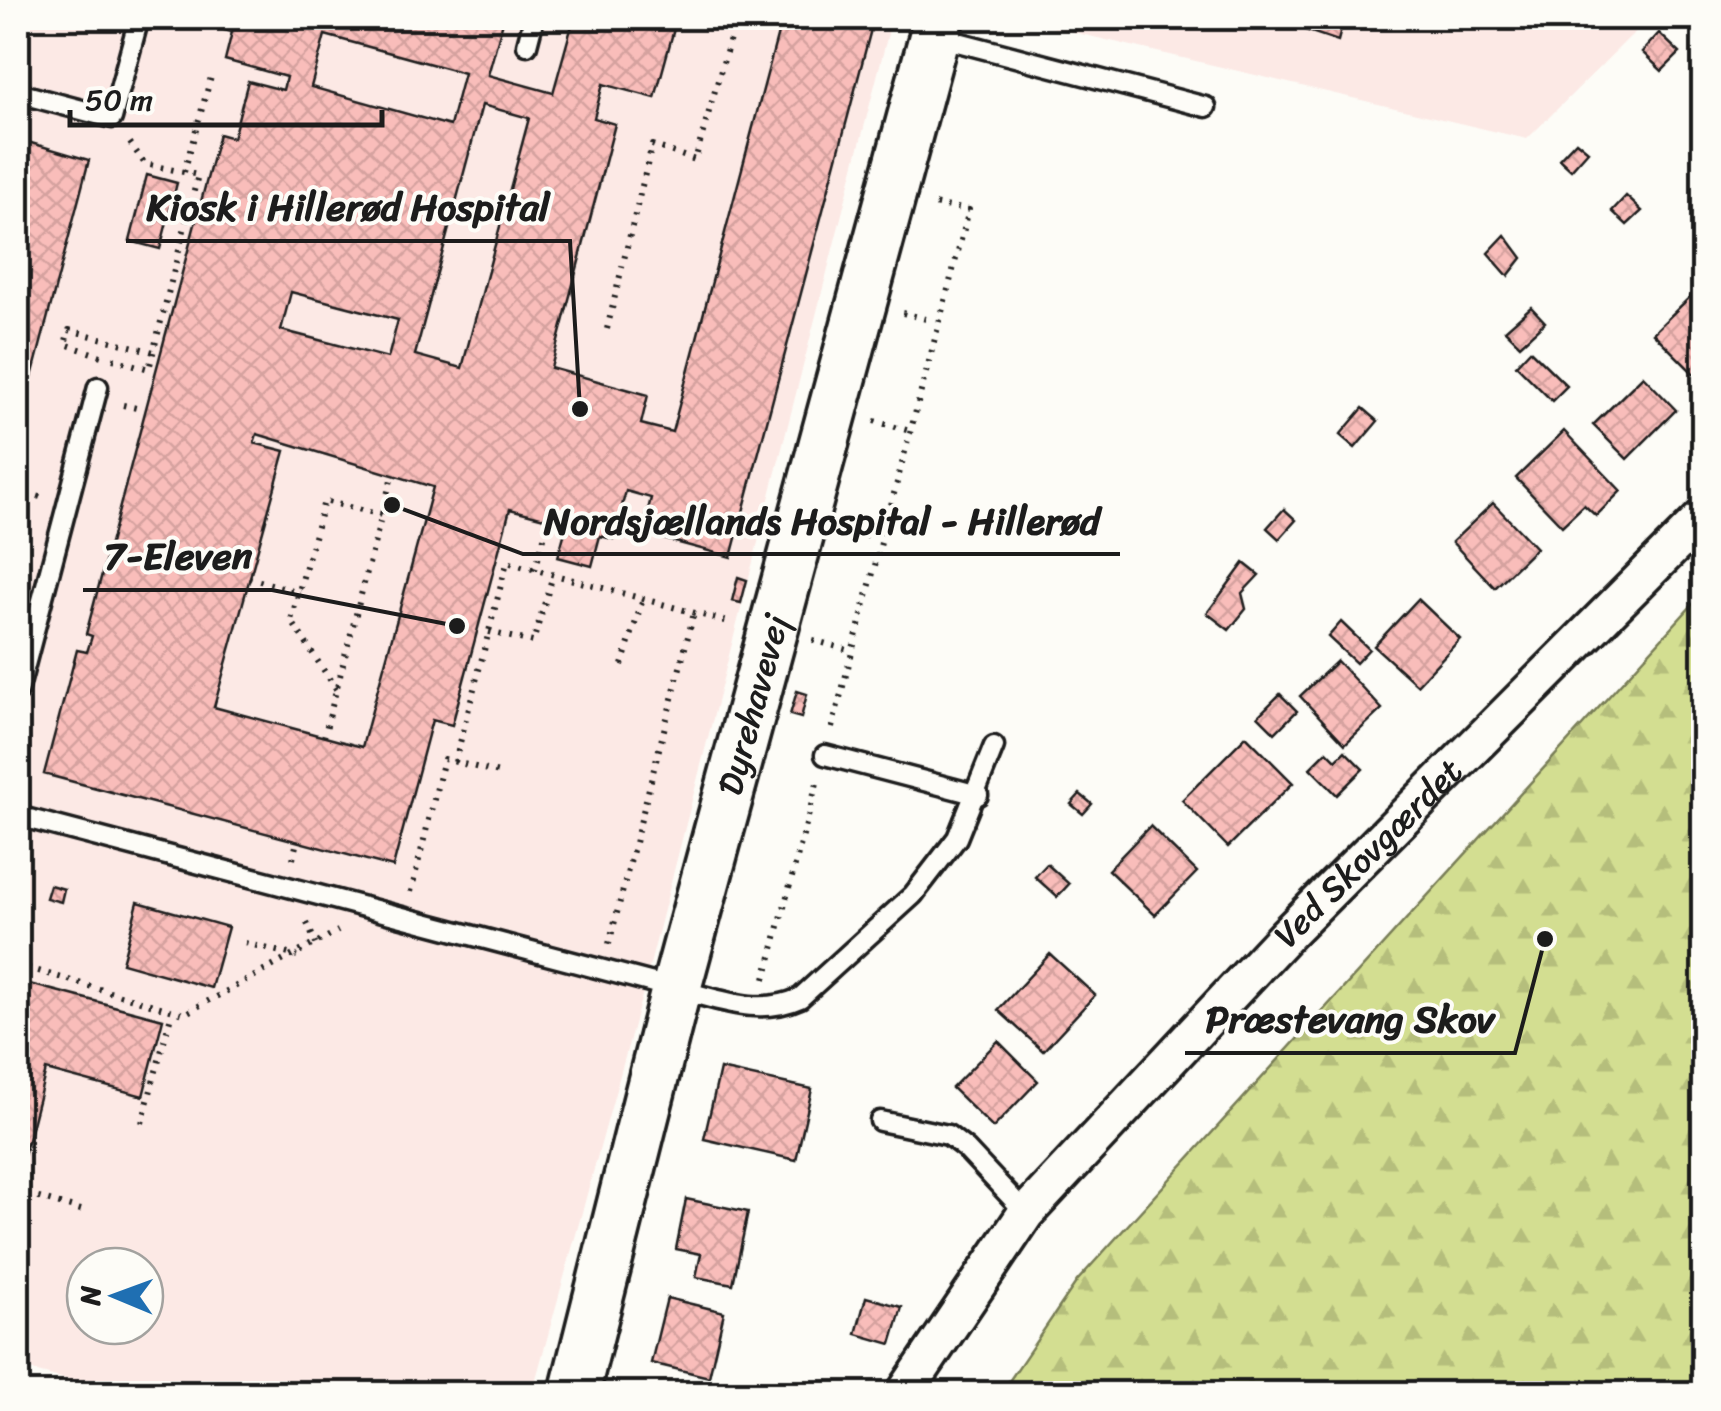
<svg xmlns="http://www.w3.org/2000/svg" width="1721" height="1411" font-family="Sriracha,sans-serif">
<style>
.built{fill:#fce9e5;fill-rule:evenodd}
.forest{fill:url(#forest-firs);stroke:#787d56;stroke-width:2.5}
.building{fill:url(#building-cross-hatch);stroke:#1c1c1c;stroke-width:2.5;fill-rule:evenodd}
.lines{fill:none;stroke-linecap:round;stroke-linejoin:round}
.lane-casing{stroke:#1c1c1c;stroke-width:25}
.street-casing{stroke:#1c1c1c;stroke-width:42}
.secondary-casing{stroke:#1c1c1c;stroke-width:55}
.path{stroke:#1c1c1c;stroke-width:6;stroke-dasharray:2.5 8;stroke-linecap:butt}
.lane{stroke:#fdfcf7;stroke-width:18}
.street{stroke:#fdfcf7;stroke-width:35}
.secondary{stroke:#fdfcf7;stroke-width:48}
.labels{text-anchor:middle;stroke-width:8;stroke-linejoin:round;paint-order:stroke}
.street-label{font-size:35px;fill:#1c1c1c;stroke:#fdfcf7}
.leader{fill:none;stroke:#1c1c1c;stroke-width:4}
.callout-dot{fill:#1c1c1c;stroke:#fdfcf7;stroke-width:4}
.callout-label{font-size:38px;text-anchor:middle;font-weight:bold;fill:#1c1c1c;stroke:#fdfcf7;stroke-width:8;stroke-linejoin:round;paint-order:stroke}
</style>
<defs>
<pattern id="forest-firs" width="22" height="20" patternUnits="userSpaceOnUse" patternTransform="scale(2.5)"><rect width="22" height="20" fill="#d3de91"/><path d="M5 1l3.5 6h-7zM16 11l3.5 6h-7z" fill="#b5be7c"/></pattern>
<pattern id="building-cross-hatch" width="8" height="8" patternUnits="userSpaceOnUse" patternTransform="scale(2.5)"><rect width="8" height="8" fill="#f9bdba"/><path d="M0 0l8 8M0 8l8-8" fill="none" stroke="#d5a29f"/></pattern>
</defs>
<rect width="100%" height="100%" fill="#fdfcf7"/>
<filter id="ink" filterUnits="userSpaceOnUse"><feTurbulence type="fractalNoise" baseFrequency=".01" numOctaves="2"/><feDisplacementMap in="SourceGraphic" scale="20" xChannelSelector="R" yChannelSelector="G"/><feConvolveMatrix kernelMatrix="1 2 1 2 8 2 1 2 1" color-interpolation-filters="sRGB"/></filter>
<g filter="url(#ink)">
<!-- built -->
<g class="built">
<path d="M18,18H892L643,992L532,1393H119L18,1367ZM85,1266H145V1326H85Z"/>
<path d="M1013,18H1649L1527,139Z"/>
</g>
<!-- forest -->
<path class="forest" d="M1703,593V1393H1001L1077,1281Z"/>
<!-- building -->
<g class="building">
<path d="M177,18H504L488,75L553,93L574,18H677L655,98L603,84L594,118L615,124L551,368L648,395L641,424L672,432L782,18H874L731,557L642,533L651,498L626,491L613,539L600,536L592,566L558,557L567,524L510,509L452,725L432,720L393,867L44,774L77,650L87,652L92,636L86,634L219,134L233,138L248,81L283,90L286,77L225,60L232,32ZM325,35L464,73L450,126L311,87ZM482,105L529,118L462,368L415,355ZM291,292L398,320L388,358L281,330ZM257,434L433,487L362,747L214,707L285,451L254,443Z"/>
<path d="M1269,18H1344L1338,41Z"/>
<path d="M1577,18H1613L1611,27Z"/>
<path d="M1659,33L1680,53L1662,71L1642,52Z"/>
<path d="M21,140L89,160L18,430V152Z"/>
<path d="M1576,141L1588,151L1571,170L1559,159Z"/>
<path d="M147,175L177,183L160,249L130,241Z"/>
<path d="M1626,196L1642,211L1627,225L1612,211Z"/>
<path d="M1505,235L1522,258L1508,276L1488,253Z"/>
<path d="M1697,290L1704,297V367L1695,375L1653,333Z"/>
<path d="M1531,307L1545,322L1520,345L1505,330Z"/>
<path d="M1530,350L1567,386L1552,401L1516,365Z"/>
<path d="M1643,376L1676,410L1627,459L1593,425Z"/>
<path d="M1363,408L1378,421L1355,448L1340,435Z"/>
<path d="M1564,431L1621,491L1596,516L1584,505L1562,526L1516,478Z"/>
<path d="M1493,503L1536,548L1495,588L1452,542Z"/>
<path d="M1284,509L1296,520L1279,539L1267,528Z"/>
<path d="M1244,563L1259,575L1242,593L1246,609L1229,630L1207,613Z"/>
<path d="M738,577L747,580L741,603L732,601Z"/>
<path d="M1418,599L1460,639L1417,685L1374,646Z"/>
<path d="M1341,622L1369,649L1356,663L1328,637Z"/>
<path d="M1337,661L1382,709L1345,744L1300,696Z"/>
<path d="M797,691L807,694L801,718L790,715Z"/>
<path d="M1280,694L1297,711L1275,733L1258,716Z"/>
<path d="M1246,736L1293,783L1228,847L1182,800Z"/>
<path d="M1327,751L1336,760L1345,751L1363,769L1337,795L1310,768Z"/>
<path d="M1080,794L1092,804L1083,814L1071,804Z"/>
<path d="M1150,826L1197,872L1155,915L1108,870Z"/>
<path d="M1047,864L1069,884L1057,897L1035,877Z"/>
<path d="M50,885L64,889L61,902L46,898Z"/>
<path d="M138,902L228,927L211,988L122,963Z"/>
<path d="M1050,954L1095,995L1043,1051L998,1010Z"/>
<path d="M18,981L163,1019L143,1096L46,1070L18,1179Z"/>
<path d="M998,1041L1038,1081L993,1128L952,1088Z"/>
<path d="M720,1069L812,1089L796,1160L704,1139Z"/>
<path d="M686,1199L748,1212L733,1284L696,1277L701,1254L676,1249Z"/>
<path d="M866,1297L902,1307L891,1344L856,1334Z"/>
<path d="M667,1298L724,1312L709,1377L651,1363Z"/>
</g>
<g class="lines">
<defs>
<g id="lane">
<path d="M935,36L1206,107"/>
<path d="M527,45L534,18"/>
<path d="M18,93L112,118L139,18"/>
<path d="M18,692L98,387"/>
<path d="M825,755L978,795"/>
<path d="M18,816L676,989C719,999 758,1017 800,998L913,895L957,838L994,746"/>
<path d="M880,1121L948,1135L966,1149L1026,1213"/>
</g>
<g id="street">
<path id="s1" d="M904,1394L1026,1213L1287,934L1704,516"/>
</g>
<g id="secondary">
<path id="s2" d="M574,1394L676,989L939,18"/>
</g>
</defs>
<!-- lane casing -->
<use href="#lane" class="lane-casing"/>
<!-- street casing -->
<use href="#street" class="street-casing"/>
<!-- secondary casing -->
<use href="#secondary" class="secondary-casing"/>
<!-- path -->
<g class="path">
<path d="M184,172L211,77"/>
<path d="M903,313L930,320"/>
<path d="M607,329L652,145L695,160L736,18"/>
<path d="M101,356L65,344L69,330L154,352"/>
<path d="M113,359L149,369L198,175L145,164L128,140"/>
<path d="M123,405L141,409"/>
<path d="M874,421L910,431"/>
<path d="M18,490L40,497"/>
<path d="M845,530L873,538"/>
<path d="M535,570L549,520"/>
<path d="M249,578L300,592"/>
<path d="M489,632L533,642L553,575"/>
<path d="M813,640L852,651"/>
<path d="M622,665L643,599"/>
<path d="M336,689L291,620L324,501L382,515"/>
<path d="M832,728L969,210L933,204"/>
<path d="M324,737L392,476"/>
<path d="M455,762L507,562L732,623"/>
<path d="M293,859L297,841"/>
<path d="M411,892L444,759L499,773"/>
<path d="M307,923L316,944"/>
<path d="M245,943L297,956"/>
<path d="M609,944L694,613"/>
<path d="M18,965L184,1014L338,931"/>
<path d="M765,979L817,783"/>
<path d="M142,1123L172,1012"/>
<path d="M18,1192L81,1210"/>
</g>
<!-- lane -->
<use href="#lane" class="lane"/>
<!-- street -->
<use href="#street" class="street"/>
<!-- secondary -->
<use href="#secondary" class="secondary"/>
</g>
</g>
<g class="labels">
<!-- street labels -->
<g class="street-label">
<text dy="12" stroke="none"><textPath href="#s2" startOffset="712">Dyrehavevej</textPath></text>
<text dy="12" stroke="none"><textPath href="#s1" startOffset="715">Ved Skovgærdet</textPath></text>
</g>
</g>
<!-- callouts -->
<path class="leader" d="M580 409L570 241H126M392 505L523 554H1120M457 626L272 590H83M1545 939L1515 1053H1185"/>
<g class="callout-dot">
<circle cx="580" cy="409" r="10"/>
<circle cx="392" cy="505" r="10"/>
<circle cx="457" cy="626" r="10"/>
<circle cx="1545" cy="939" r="10"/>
</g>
<g class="callout-label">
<text x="348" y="220">Kiosk i Hillerød Hospital</text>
<text x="822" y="534">Nordsjællands Hospital - Hillerød</text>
<text x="178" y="569">7-Eleven</text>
<text x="1350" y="1032">Præstevang Skov</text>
</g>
<!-- margin -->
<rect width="1721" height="1411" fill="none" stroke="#fdfcf7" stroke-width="60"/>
<rect x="30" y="30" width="1661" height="1351" fill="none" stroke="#1c1c1c" stroke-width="4" filter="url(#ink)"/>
<!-- north arrow -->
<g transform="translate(115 1296) rotate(271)"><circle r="48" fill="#fdfcf7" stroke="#a3a29f" stroke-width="2.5"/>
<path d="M0-8L18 38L0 25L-18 38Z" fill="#1f6fb2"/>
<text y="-15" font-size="28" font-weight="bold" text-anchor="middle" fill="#1c1c1c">N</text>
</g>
<!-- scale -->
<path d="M70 110v15h312v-15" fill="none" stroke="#1c1c1c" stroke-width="5"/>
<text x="85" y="110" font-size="30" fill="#1c1c1c" stroke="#fdfcf7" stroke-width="8" paint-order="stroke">50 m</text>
</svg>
